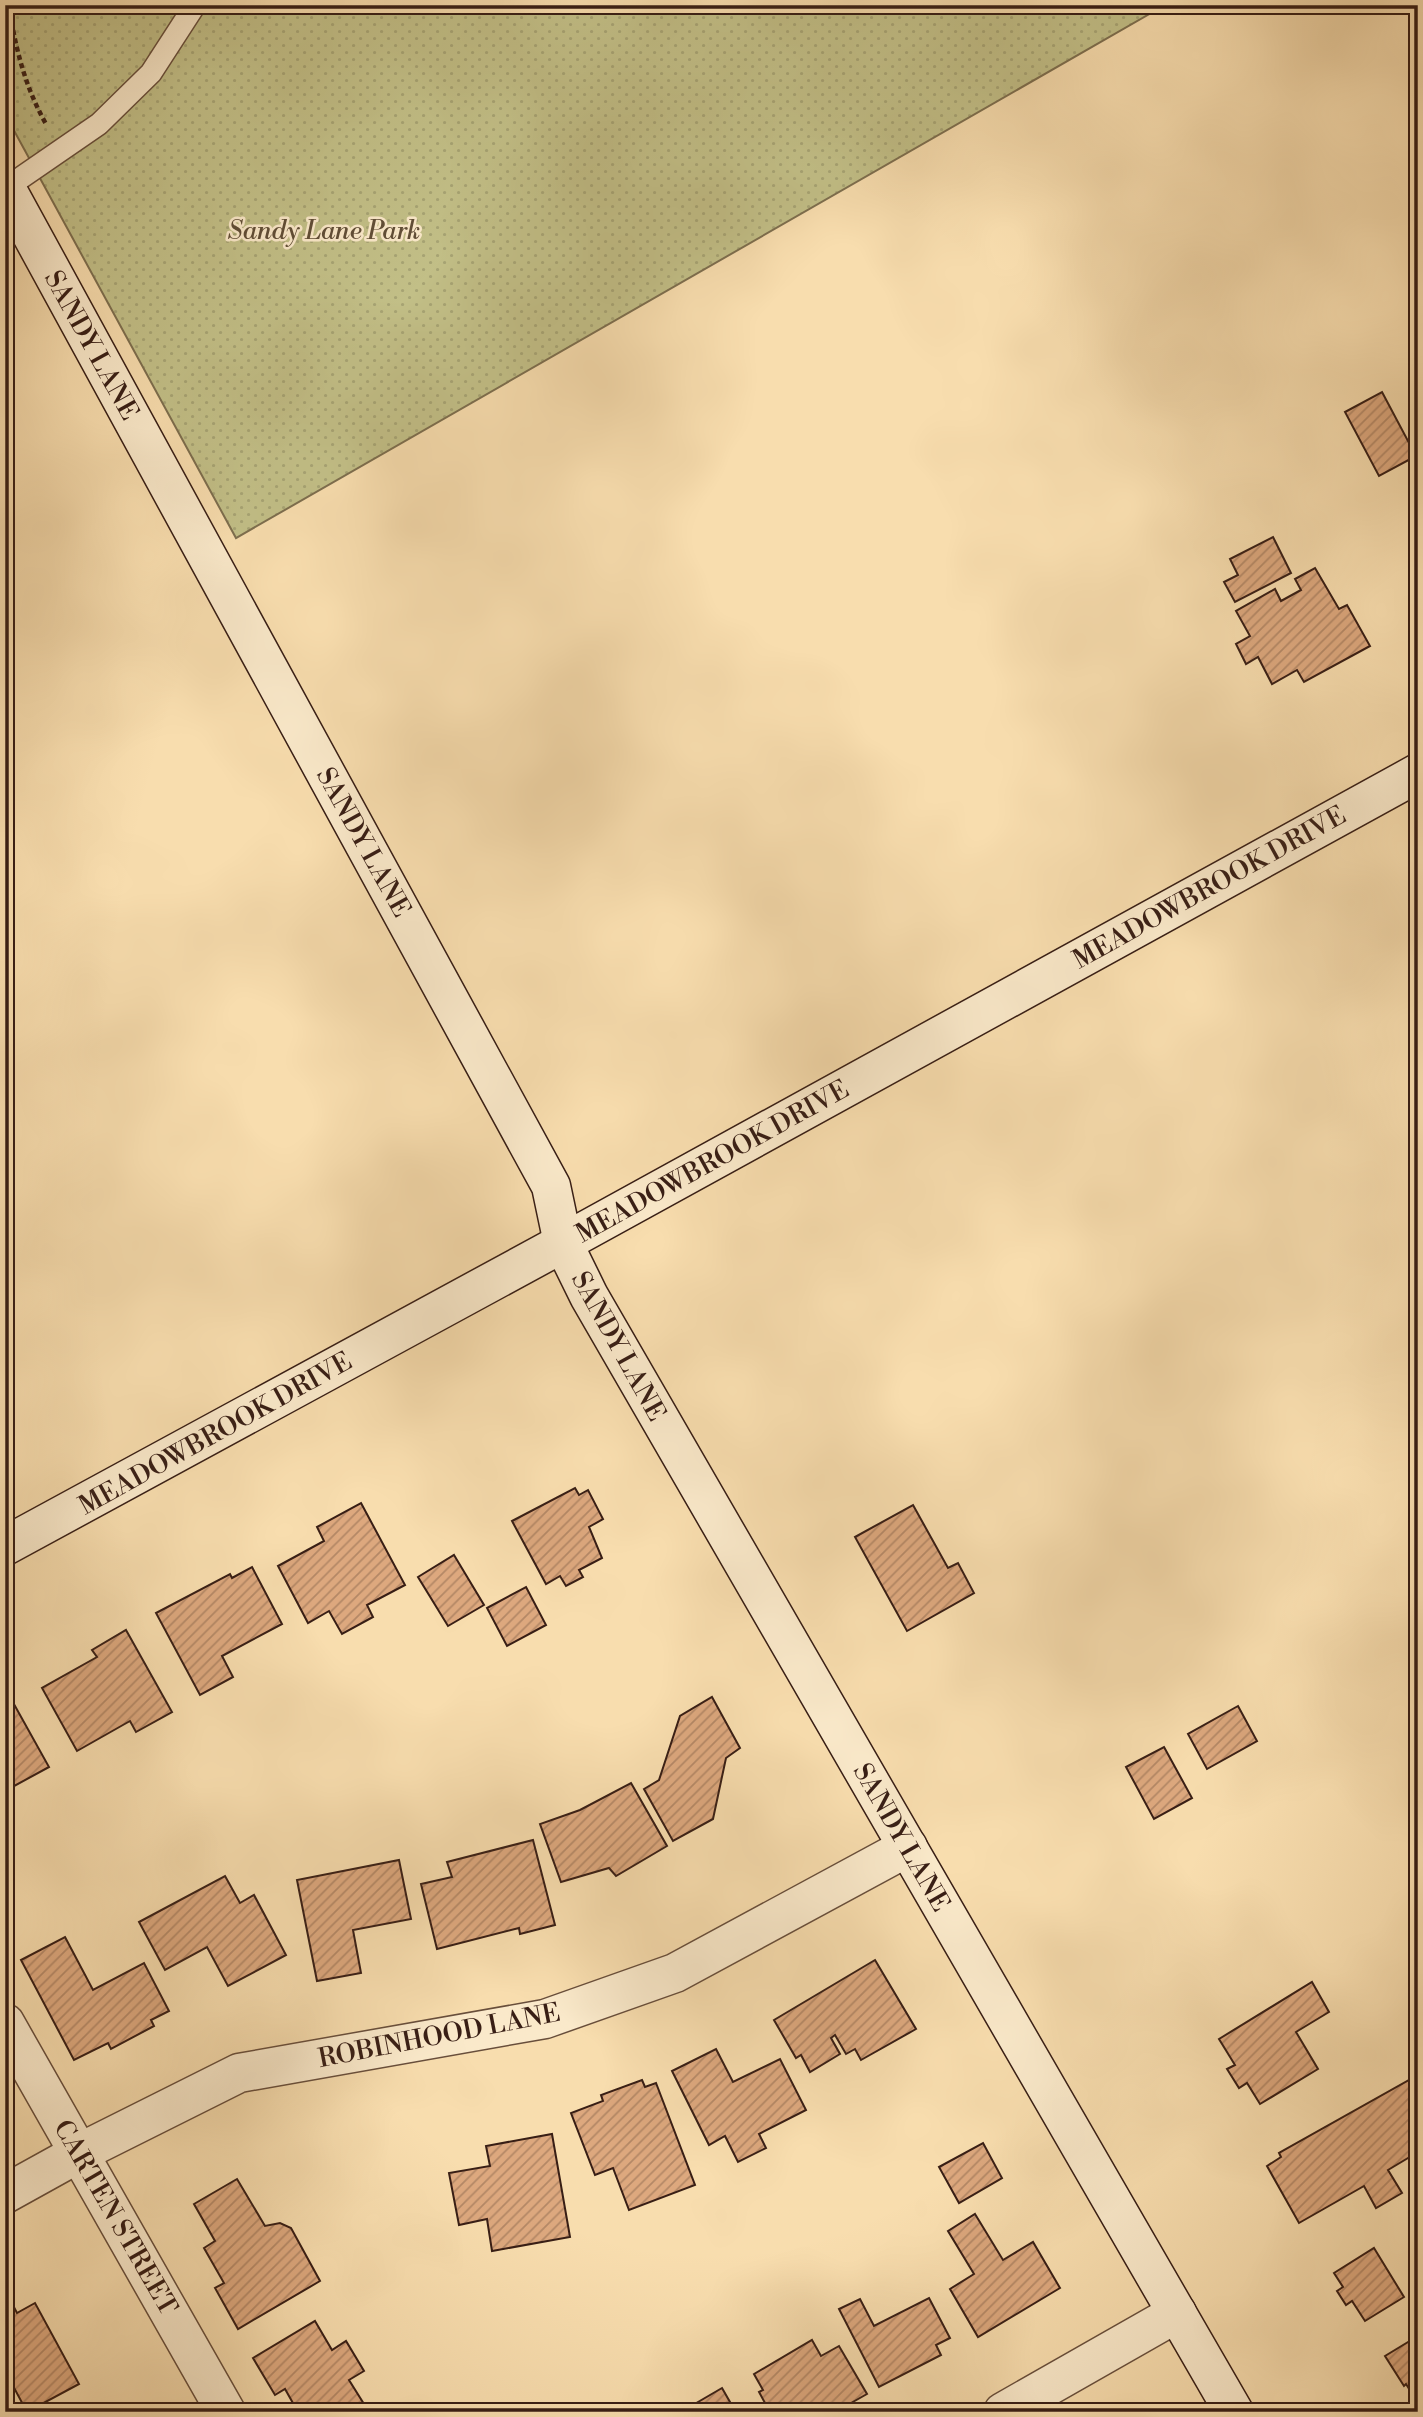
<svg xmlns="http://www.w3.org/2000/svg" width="1423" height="2417" font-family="'Libre Bodoni',serif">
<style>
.park{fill:url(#park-dots);stroke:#7d6e4e;stroke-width:2}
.building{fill:url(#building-hatch);stroke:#381e15;stroke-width:2}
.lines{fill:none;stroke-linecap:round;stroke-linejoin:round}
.lane-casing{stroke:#684e3b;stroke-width:24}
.street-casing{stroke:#684e3b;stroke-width:41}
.secondary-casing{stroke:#381e15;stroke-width:41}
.path{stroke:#381e15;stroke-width:4.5;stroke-dasharray:5 3.5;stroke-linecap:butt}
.lane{stroke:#fae9ca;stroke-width:21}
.street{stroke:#fae9ca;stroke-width:38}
.secondary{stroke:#fae9ca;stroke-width:38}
.labels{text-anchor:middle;stroke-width:5;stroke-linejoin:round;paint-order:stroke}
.park-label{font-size:26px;font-style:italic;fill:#614e37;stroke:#fae9ca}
.street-label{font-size:26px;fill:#381e15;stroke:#fae9ca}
</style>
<defs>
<pattern id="park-dots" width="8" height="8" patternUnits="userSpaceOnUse" patternTransform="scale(1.75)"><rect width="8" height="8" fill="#c2bf87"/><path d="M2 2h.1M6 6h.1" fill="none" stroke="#a7a474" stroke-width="1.8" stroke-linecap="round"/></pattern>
<pattern id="building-hatch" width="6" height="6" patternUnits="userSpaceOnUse" patternTransform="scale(1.75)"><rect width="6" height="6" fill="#dda87e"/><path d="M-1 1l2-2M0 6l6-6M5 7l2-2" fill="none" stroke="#b48866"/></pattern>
</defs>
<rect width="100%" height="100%" fill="#f8ddae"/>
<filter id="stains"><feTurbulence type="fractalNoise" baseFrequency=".00286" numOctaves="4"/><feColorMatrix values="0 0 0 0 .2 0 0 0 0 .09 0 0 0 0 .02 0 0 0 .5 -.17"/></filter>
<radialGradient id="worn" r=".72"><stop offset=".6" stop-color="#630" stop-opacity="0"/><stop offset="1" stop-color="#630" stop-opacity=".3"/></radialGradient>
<!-- park -->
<path class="park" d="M5,5H1165L236,538L5,114Z"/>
<!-- building -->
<g class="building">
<path d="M1382,392L1416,456L1379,476L1345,412Z"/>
<path d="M1273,537L1291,573L1235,602L1224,582L1238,575L1230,559Z"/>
<path d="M1315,568L1339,609L1347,605L1370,646L1304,682L1297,670L1272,684L1258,657L1246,664L1236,644L1250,636L1236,611L1275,589L1281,601L1301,590L1295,579Z"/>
<path d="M575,1488L579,1495L588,1490L603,1519L589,1527L602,1558L579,1570L583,1577L566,1586L560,1576L546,1584L512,1521Z"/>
<path d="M361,1503L405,1585L367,1605L373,1617L342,1634L329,1611L308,1623L278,1566L324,1541L317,1527Z"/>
<path d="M913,1505L948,1568L958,1563L974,1593L907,1631L855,1537Z"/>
<path d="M454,1555L484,1605L448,1626L418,1577Z"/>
<path d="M252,1567L282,1624L222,1656L233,1677L200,1695L156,1613L230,1574L232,1578Z"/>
<path d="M526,1587L546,1625L507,1646L487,1608Z"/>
<path d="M126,1630L172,1712L136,1732L130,1721L77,1751L42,1688L97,1657L92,1650Z"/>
<path d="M10,1697L49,1767L5,1791V1700Z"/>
<path d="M712,1697L740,1748L726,1758L713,1819L673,1841L644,1789L659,1780L680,1716Z"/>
<path d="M1238,1706L1257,1741L1207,1769L1188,1734Z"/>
<path d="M1164,1747L1192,1798L1154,1819L1126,1767Z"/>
<path d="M631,1783L667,1846L616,1876L609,1868L561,1882L540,1824L580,1810Z"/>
<path d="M533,1840L555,1925L520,1934L519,1928L437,1949L421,1884L452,1877L447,1862Z"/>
<path d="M399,1860L411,1919L353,1930L361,1973L317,1981L297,1880Z"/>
<path d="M225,1876L240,1903L254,1895L286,1955L228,1986L207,1947L165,1970L139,1922Z"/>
<path d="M65,1937L93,1990L144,1963L169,2011L151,2020L154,2026L111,2049L108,2043L74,2060L21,1960Z"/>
<path d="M875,1960L916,2029L861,2060L855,2049L846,2054L835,2035L831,2038L840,2054L810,2072L801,2055L796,2058L774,2020Z"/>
<path d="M1312,1982L1329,2012L1296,2032L1318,2069L1260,2104L1247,2083L1239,2088L1227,2069L1235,2065L1219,2039Z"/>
<path d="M716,2049L733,2082L780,2059L806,2110L759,2134L766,2148L738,2162L725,2136L709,2145L672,2071Z"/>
<path d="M1418,2075V2128L1416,2129L1418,2152L1388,2170L1402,2193L1376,2208L1364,2186L1299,2223L1267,2166L1281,2157L1279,2153Z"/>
<path d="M642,2080L645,2087L656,2083L695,2185L629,2210L613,2168L595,2175L571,2113L603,2101L601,2095Z"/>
<path d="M552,2134L570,2237L492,2251L487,2219L459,2225L449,2173L490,2166L486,2146Z"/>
<path d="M983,2143L1002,2178L959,2203L939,2167Z"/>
<path d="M237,2179L265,2226L280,2223L291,2228L320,2281L238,2329L215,2288L224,2283L204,2248L215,2241L194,2204Z"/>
<path d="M975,2214L1003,2260L1033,2242L1060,2288L978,2337L950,2289L974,2274L948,2231Z"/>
<path d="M1374,2248L1404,2297L1365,2321L1352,2301L1346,2305L1337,2291L1343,2287L1334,2273Z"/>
<path d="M5,2290L17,2313L35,2303L79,2384L27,2412L5,2371Z"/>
<path d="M929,2298L950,2338L936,2345L941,2355L879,2387L839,2309L860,2299L874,2326Z"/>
<path d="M315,2321L332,2350L346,2341L364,2371L349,2380L369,2412H298L285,2389L275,2395L253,2358Z"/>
<path d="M1418,2336V2403L1406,2384L1404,2386L1385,2356Z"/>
<path d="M812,2340L821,2356L839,2346L867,2394L835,2412H770L759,2392L763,2390L754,2374Z"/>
<path d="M722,2388L734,2409L739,2406L743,2412H681Z"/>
</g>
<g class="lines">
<defs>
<path id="lane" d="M6,188L99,124L151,73L195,5"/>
<g id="street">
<path d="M5,2023L226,2412"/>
<path d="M5,2194L79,2153L239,2073L545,2019L675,1973L908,1847"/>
<path d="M1003,2412L1177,2313"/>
</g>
<g id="secondary">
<path d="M5,186L551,1186L563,1243L589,1296L1234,2412"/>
<path d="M5,1546L563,1243L1418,773"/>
</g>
</defs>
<!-- lane casing -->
<use href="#lane" class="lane-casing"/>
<!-- street casing -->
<use href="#street" class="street-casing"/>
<!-- secondary casing -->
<use href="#secondary" class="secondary-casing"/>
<!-- path -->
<path class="path" d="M9,5C15,47 25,87 46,124"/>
<!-- lane -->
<use href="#lane" class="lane"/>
<!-- street -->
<use href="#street" class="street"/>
<!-- secondary -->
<use href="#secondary" class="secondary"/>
</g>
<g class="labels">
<!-- park labels -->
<g class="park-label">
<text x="324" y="239">Sandy Lane Park</text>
</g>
<!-- street labels -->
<g class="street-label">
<text transform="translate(92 345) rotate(61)" y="9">SANDY LANE</text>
<text transform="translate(364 842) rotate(61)" y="9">SANDY LANE</text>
<text transform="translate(1209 887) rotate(-29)" y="9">MEADOWBROOK DRIVE</text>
<text transform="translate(712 1161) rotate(-29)" y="9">MEADOWBROOK DRIVE</text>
<text transform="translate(619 1346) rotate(61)" y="9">SANDY LANE</text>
<text transform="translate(215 1433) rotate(-29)" y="9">MEADOWBROOK DRIVE</text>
<text transform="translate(902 1837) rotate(60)" y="9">SANDY LANE</text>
<text transform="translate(439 2035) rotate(-11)" y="9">ROBINHOOD LANE</text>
<text transform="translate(116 2217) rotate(60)" y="9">CARTEN STREET</text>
</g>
</g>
<!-- margin -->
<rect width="1423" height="2417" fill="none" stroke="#f8ddae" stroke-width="28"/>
<rect x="7" y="7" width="1409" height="2403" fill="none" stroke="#381e15" stroke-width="3.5"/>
<rect x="14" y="14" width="1395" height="2389" fill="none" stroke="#381e15" stroke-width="2"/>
<rect width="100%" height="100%" filter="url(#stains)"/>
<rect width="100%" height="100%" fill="url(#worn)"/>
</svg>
